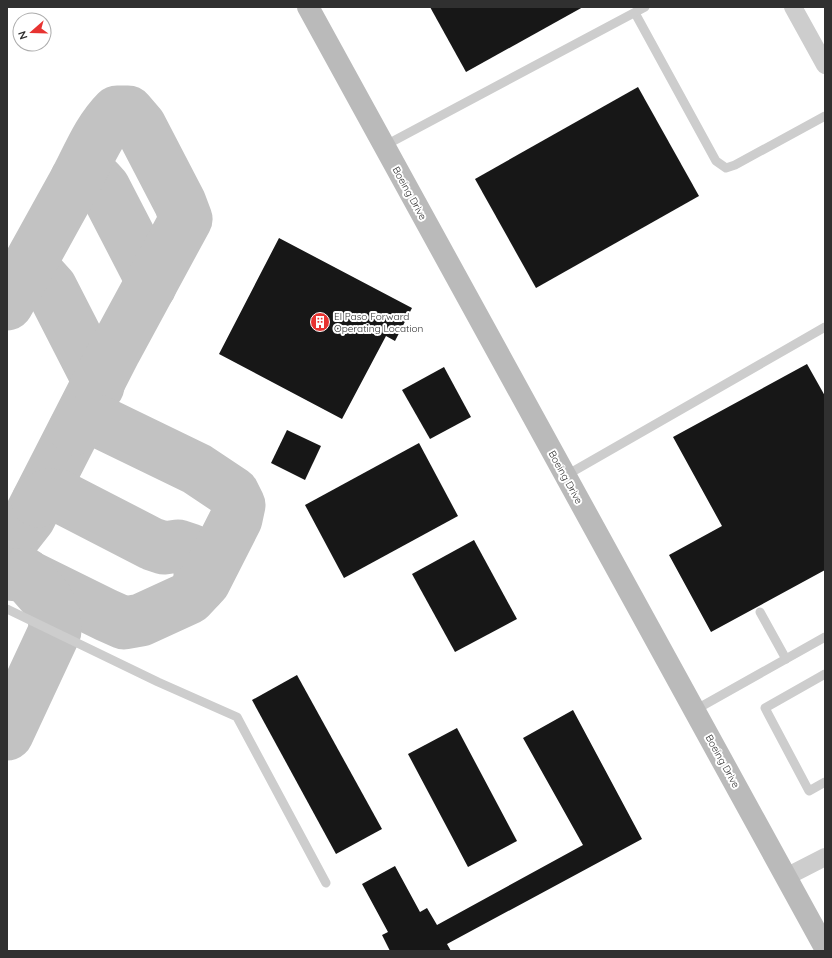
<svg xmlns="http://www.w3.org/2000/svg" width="832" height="958" font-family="Quicksand,sans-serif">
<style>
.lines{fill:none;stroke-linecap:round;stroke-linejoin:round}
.taxiway{stroke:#c2c2c2;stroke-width:53}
.building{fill:#171717}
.lane{stroke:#cdcdcd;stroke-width:9}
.street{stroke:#cdcdcd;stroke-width:18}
.secondary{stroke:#bababa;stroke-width:22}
.labels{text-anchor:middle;stroke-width:4;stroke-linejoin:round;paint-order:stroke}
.street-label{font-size:10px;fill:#303030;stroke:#fff}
.poi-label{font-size:10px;fill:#303030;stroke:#fff;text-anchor:start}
</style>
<rect width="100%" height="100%" fill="#fff"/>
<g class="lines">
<!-- taxiway -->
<g class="taxiway">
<path d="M76,180C91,173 94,176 104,188L149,275L150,286"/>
<path d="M20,280L31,276L42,278L51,288L95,374L98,386"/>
<path d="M7,304C30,264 52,223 75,182C88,158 98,131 117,112H128L140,126L180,203L186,219L115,350L29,518L7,546"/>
<path d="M38,501L48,495L59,496L152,544L164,548L178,546L190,550L201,565L199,587"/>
<path d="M7,574L27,576L106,615L124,623L141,620L189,598L204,582L236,519L239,505L233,493L197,469L98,421H87L75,429"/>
<path d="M7,734L55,631L54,614L45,597L25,574"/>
</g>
</g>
<!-- building -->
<g class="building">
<path d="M430,7H583L466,72Z"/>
<path d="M638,87L699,196L536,288L475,179Z"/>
<path d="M279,238L412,308L395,341L386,336L342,419L219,354Z"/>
<path d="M807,364L825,396V570L711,632L669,555L722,526L673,437Z"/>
<path d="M444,367L471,417L430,439L402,390Z"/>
<path d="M287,430L321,446L305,480L271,463Z"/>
<path d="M419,443L458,516L344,578L305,505Z"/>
<path d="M474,540L517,619L455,652L412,574Z"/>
<path d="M297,675L382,829L336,854L252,700Z"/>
<path d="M573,710L642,839L447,944L451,951H390L382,935L388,932L362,884L395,866L420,912L427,908L437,925L583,845L523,738Z"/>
<path d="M457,728L517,841L468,867L408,754Z"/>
</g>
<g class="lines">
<!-- lane -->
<g class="lane">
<path d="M635,13L716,161L726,168L735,165L825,116"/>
<path d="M384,146L645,7"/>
<path d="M565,476L825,327"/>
<path d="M7,609L158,682L237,717L326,883"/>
<path d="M760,612L786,659"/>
<path d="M825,674L765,708L809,791L825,782"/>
<path d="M695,710L825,637"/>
</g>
<!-- street -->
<g class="street">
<path d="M793,7L825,65"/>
<path d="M786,877L825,857"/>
</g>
<!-- secondary -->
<path class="secondary" d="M308,7L825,948"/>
</g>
<!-- icons -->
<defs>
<symbol id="building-disc" viewBox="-11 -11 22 22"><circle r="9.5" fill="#e73331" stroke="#fff"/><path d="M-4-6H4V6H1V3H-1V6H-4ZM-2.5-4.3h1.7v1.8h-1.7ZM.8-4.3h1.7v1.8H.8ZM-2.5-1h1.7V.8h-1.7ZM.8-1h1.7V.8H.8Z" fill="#fff"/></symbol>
</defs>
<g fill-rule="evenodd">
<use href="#building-disc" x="309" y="311" width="22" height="22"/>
</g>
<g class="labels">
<!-- street labels -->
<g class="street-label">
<text transform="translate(410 193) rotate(61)" y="4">Boeing Drive</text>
<text transform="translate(566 477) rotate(61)" y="4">Boeing Drive</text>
<text transform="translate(723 761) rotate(61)" y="4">Boeing Drive</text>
</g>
<!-- poi labels -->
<g class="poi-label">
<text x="334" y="320">El Paso Forward<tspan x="334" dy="12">Operating Location</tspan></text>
</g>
</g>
<!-- border -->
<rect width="832" height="958" fill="none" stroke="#303030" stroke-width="16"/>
<!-- north arrow -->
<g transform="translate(32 32) rotate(250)"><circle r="19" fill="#ffffff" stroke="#acacac"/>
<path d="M0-3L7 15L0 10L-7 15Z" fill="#e73331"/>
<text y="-6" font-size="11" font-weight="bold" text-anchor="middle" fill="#303030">N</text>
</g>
</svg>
